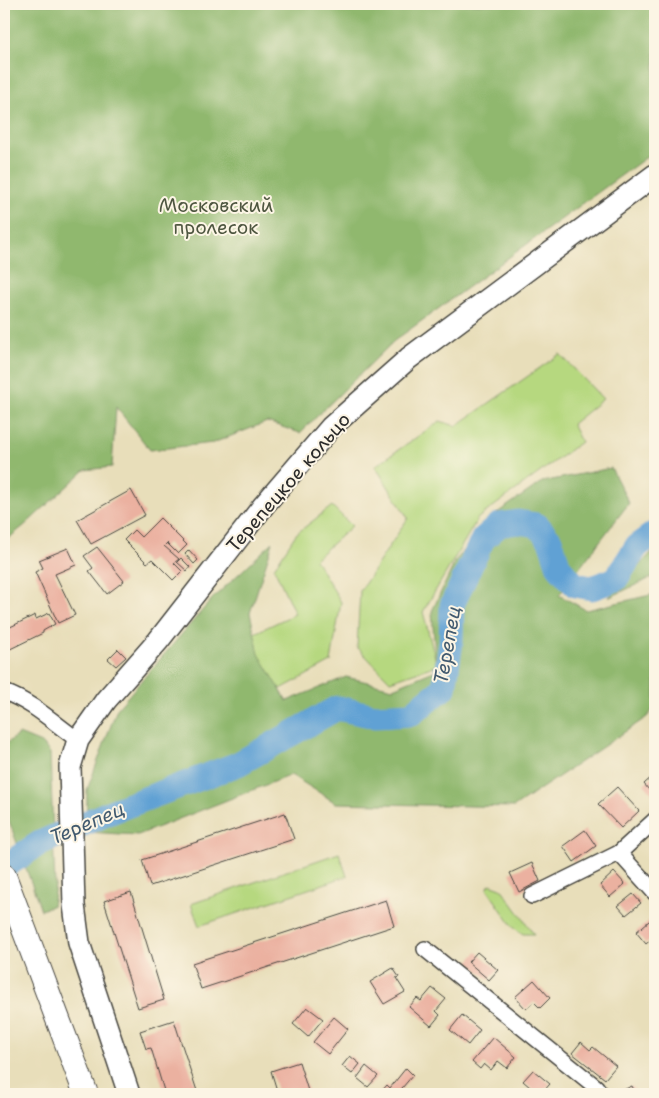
<svg xmlns="http://www.w3.org/2000/svg" width="659" height="1098" font-family="'Shantell Sans',sans-serif">
<style>
.green{fill:#b6d87f;stroke:#708255}
.forest{fill:#90b86e;stroke:#5e724c}
.lines{fill:none;stroke-linecap:round;stroke-linejoin:round}
.river{stroke:#61a1d4;stroke-width:25}
.building{fill:#ebb1a0}
.street-casing{stroke:#474640;stroke-width:18}
.secondary-casing{stroke:#474640;stroke-width:24}
.primary-casing{stroke:#474640;stroke-width:26}
.street{stroke:#fff;stroke-width:15}
.secondary{stroke:#fff;stroke-width:21}
.primary{stroke:#fff;stroke-width:24}
.labels{text-anchor:middle;stroke-width:4;stroke-linejoin:round;paint-order:stroke}
.park-label{font-size:19px;fill:#4e5640;stroke:#fcf5e5}
.street-label{font-size:19px;fill:#2b2b2b;stroke:#fcf5e5}
.water-label{font-size:20px;font-style:italic;fill:#415a6f;stroke:#fcf5e5}
</style>
<rect width="100%" height="100%" fill="#fcf5e5"/>
<filter id="ink" filterUnits="userSpaceOnUse"><feTurbulence type="fractalNoise" baseFrequency=".02" numOctaves="2"/><feDisplacementMap in="SourceGraphic" scale="10" xChannelSelector="R" yChannelSelector="G"/><feConvolveMatrix kernelMatrix="1 2 1 2 8 2 1 2 1" color-interpolation-filters="sRGB"/></filter>
<filter id="wash" filterUnits="userSpaceOnUse"><feTurbulence type="fractalNoise" baseFrequency=".0096" numOctaves="4" result="noise"/><feDisplacementMap in="SourceGraphic" scale="20" xChannelSelector="R" yChannelSelector="G"/><feGaussianBlur stdDeviation="1.12" result="paint"/><feColorMatrix in="noise" values="0 0 0 0 0 0 0 0 0 0 0 0 0 0 0 0 0 1.4 0 .05"/><feComposite in="paint" operator="in"/></filter>
<g filter="url(#wash)">
<rect width="100%" height="100%" fill="#e8deba"/>
<!-- green -->
<g class="green">
<path d="M560,354L603,399L572,424L581,442L478,518L423,612L437,665L390,681L357,647L360,591L408,518L375,466L440,421L456,426Z"/>
<path d="M332,506L352,526L315,559L341,602L331,662L266,697L246,637L295,614L274,568L296,534Z"/>
<path d="M339,853L347,876L199,926L191,904Z"/>
<path d="M490,884L501,888L534,934H523L513,927L487,889Z"/>
</g>
<!-- forest -->
<g class="forest">
<path d="M4,4H655V151L394,341L300,433L267,422L213,443L150,450L116,407L112,467L85,470L25,525L4,542Z"/>
<path d="M611,468L629,503L559,595L586,610L655,594V707L647,717L514,807L336,803L291,775L138,835L86,832L87,790L117,709L213,598L273,542L250,613L259,654L287,701L346,677L393,688L436,670L432,611L456,560L497,513L542,482Z"/>
<path d="M655,549V576L608,598Z"/>
<path d="M19,734L41,743L50,753L55,886L52,906L41,910L4,807V750L7,743Z"/>
</g>
<g class="lines">
<!-- river -->
<path class="river" d="M4,867L40,843L113,811L238,764L337,708L375,716L411,714L444,688L451,642L452,605L483,539L499,525L518,522L537,525L550,540L559,567L575,585L592,588L616,579L637,546L655,533"/>
</g>
<g id="blocks">
<!-- building -->
<g class="building">
<path d="M131,490L145,515L91,544L77,520Z"/>
<path d="M160,518L187,545L178,554L167,543L164,546L179,559L174,563L182,571L173,580L152,559L147,563L124,540L134,530L141,537Z"/>
<path d="M97,547L124,581L107,594L89,571L93,568L84,556Z"/>
<path d="M68,548L76,565L55,574L75,615L58,623L35,572L43,568L39,560Z"/>
<path d="M189,550L198,560L194,564L185,554Z"/>
<path d="M181,558L190,567L187,571L177,562Z"/>
<path d="M49,613L55,624L43,631V633L4,652V630L35,615L36,619Z"/>
<path d="M118,649L126,657L116,666L108,659Z"/>
<path d="M654,775L655,776V797L644,784Z"/>
<path d="M617,787L639,811L621,828L598,804Z"/>
<path d="M285,813L294,839L150,886L142,860Z"/>
<path d="M585,830L596,846L574,862L563,846Z"/>
<path d="M532,863L540,881L519,892L510,873Z"/>
<path d="M614,872L625,884L610,897L600,885Z"/>
<path d="M131,892L164,1000L138,1008L104,901Z"/>
<path d="M633,894L641,903L626,915L618,906Z"/>
<path d="M386,900L394,926L201,989L192,963Z"/>
<path d="M655,916V936L646,944L636,932Z"/>
<path d="M477,952L498,970L489,980L468,962Z"/>
<path d="M393,968L399,977L396,978L405,992L384,1004L370,982Z"/>
<path d="M534,980L550,998L540,1008L534,1002L526,1009L515,997Z"/>
<path d="M432,988L446,999L436,1011L440,1015L431,1026L409,1007L417,998L421,1001Z"/>
<path d="M307,1007L323,1019L308,1037L293,1024Z"/>
<path d="M462,1015L480,1030L468,1045L450,1030Z"/>
<path d="M334,1017L348,1029L328,1054L313,1042Z"/>
<path d="M174,1020L180,1039L198,1094H165L151,1048L146,1049L140,1031Z"/>
<path d="M493,1037L516,1057L507,1068L498,1061L491,1070L484,1064L480,1069L472,1062Z"/>
<path d="M581,1042L590,1050L593,1047L616,1066L605,1079L572,1053Z"/>
<path d="M350,1056L360,1064L352,1074L342,1066Z"/>
<path d="M299,1062L309,1094H278L271,1071Z"/>
<path d="M366,1066L378,1076L368,1087L357,1078Z"/>
<path d="M406,1068L413,1075L397,1094H379L387,1085L390,1088Z"/>
<path d="M533,1070L550,1084L541,1094H538L523,1081Z"/>
<path d="M632,1086L636,1094H622L621,1091Z"/>
</g>
</g>
</g>
<g filter="url(#ink)">
<use href="#blocks" fill-opacity="0" stroke="#474640" stroke-width="1"/>
<g class="lines">
<defs>
<g id="street">
<path d="M4,692C32,702 54,723 78,740"/>
<path d="M619,853L655,893"/>
<path d="M532,896L619,853L655,820"/>
<path d="M425,949L596,1087L601,1094"/>
</g>
<path id="secondary" d="M129,1094L79,943L74,905L70,767L78,740L106,700L158,641L264,505L331,427L409,358L655,175"/>
<path id="primary" d="M4,876L86,1094"/>
</defs>
<!-- street casing -->
<use href="#street" class="street-casing"/>
<!-- secondary casing -->
<use href="#secondary" class="secondary-casing"/>
<!-- primary casing -->
<use href="#primary" class="primary-casing"/>
<!-- street -->
<use href="#street" class="street"/>
<!-- secondary -->
<use href="#secondary" class="secondary"/>
<!-- primary -->
<use href="#primary" class="primary"/>
</g>
</g>
<g class="labels">
<!-- park labels -->
<g class="park-label">
<text x="216" y="212">Московский<tspan x="216" dy="22">пролесок</tspan></text>
</g>
<!-- street labels -->
<g class="street-label">
<text transform="translate(288 482) rotate(-49)" y="7">Терепецкое кольцо</text>
</g>
<!-- water labels -->
<g class="water-label">
<text transform="translate(447 645) rotate(-80)" y="7">Терепец</text>
<text transform="translate(87 823) rotate(-23)" y="7">Терепец</text>
</g>
</g>
<!-- margin -->
<rect width="659" height="1098" fill="none" stroke="#fcf5e5" stroke-width="20"/>
</svg>
